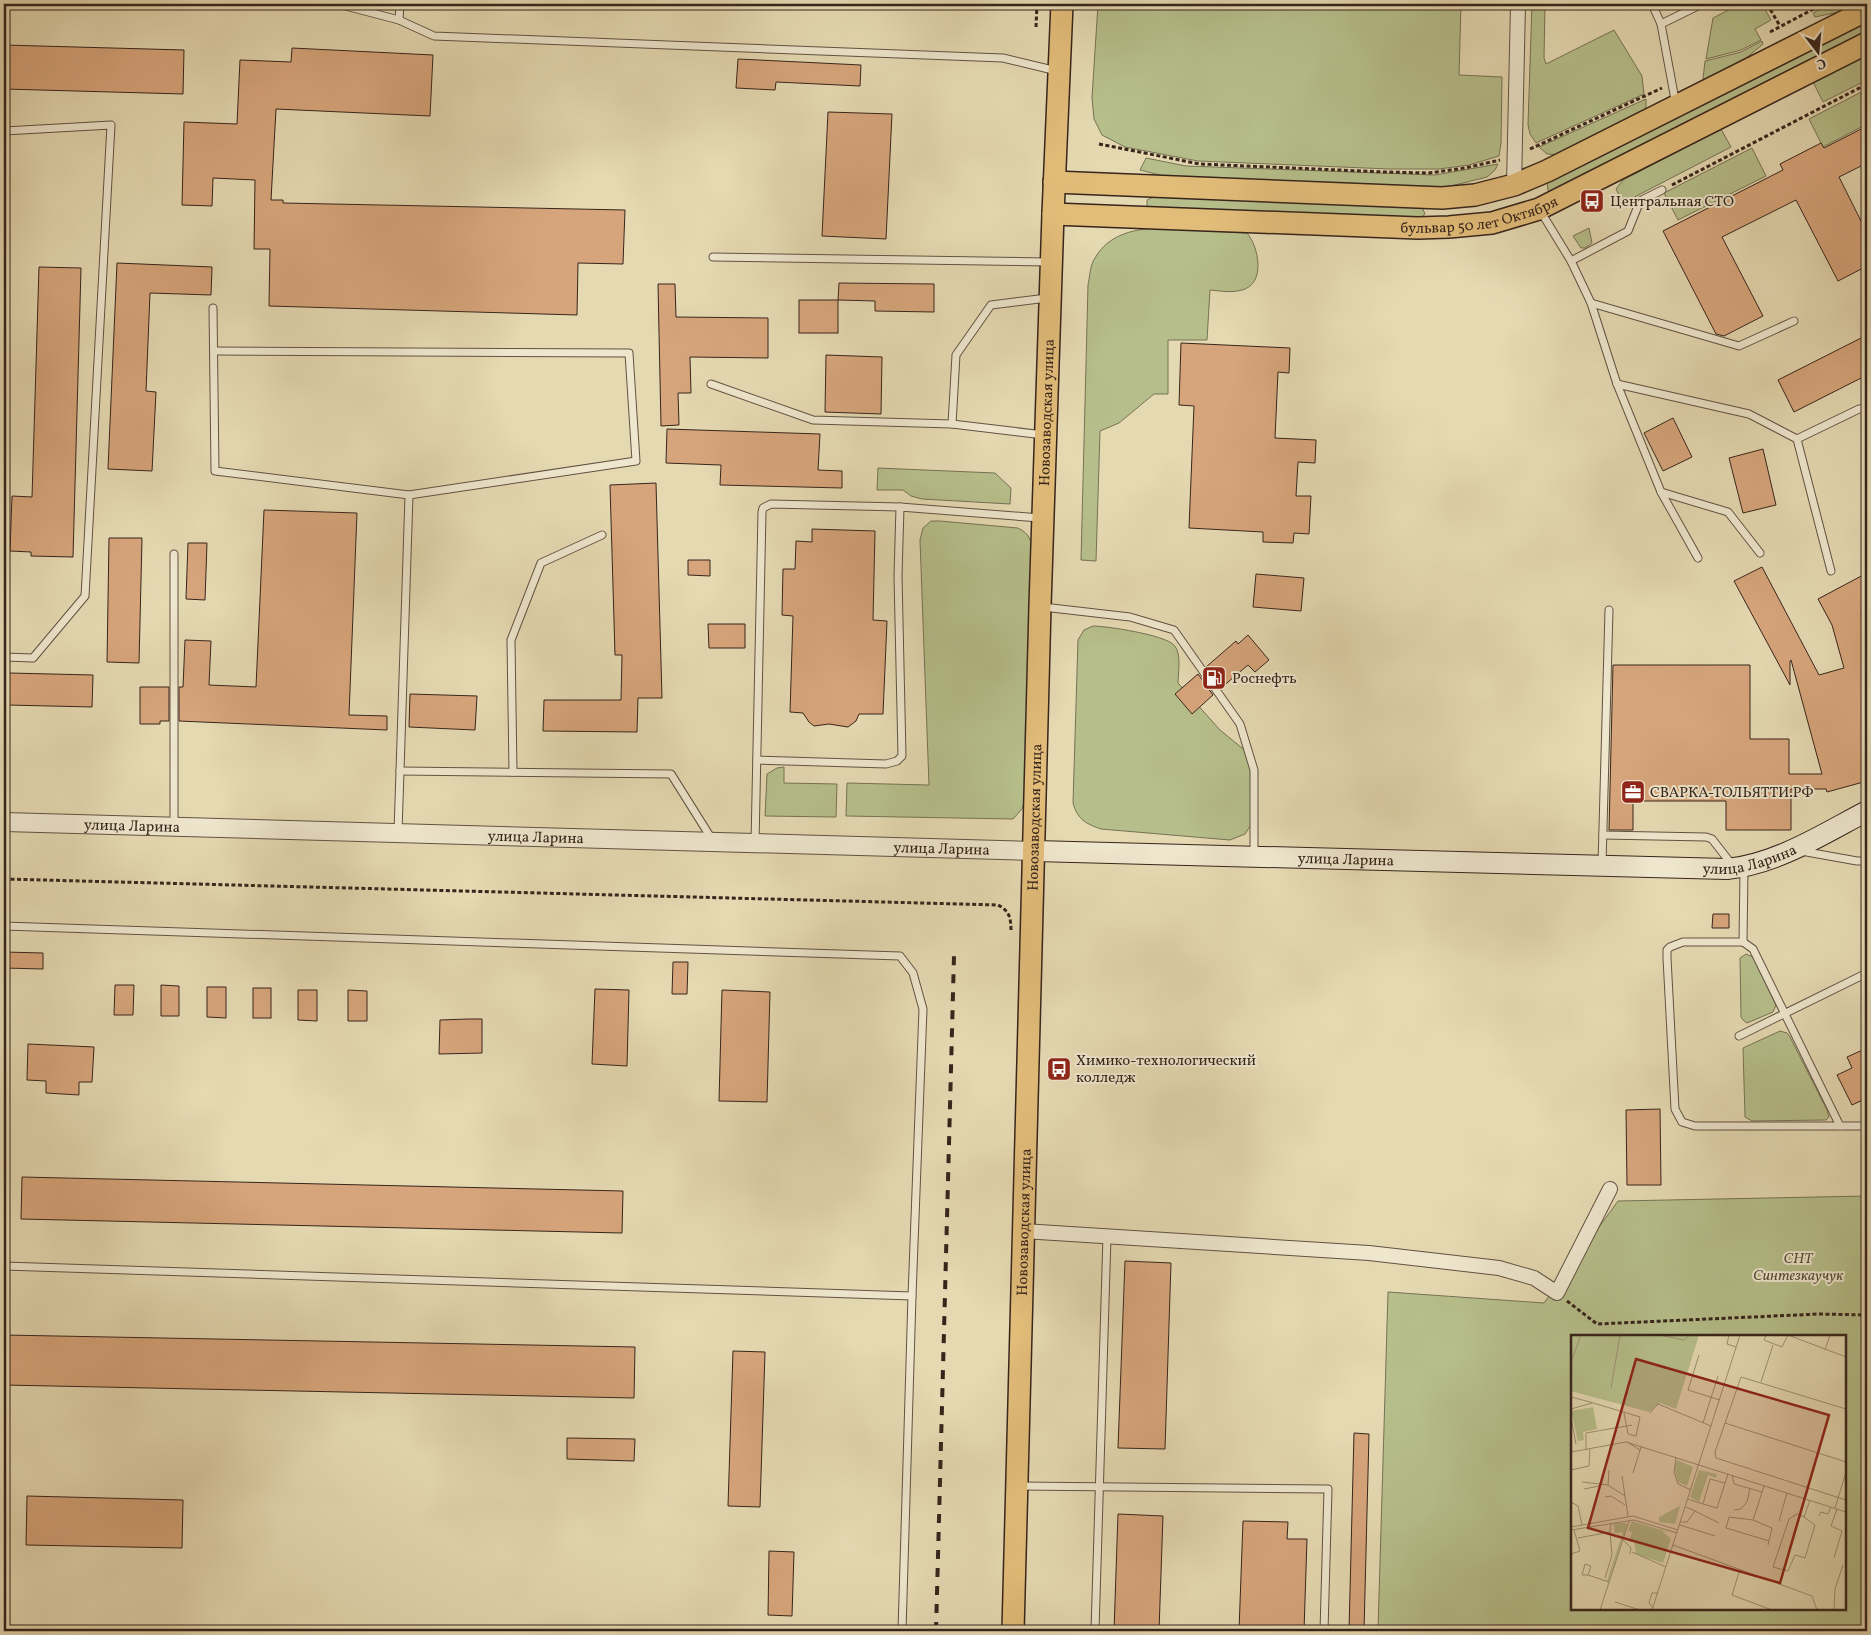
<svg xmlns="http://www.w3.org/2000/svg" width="1871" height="1635" font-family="Vollkorn,serif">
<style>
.green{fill:#b6bf8b;stroke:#767254;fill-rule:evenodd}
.building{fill:#d7a57b;stroke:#37251c}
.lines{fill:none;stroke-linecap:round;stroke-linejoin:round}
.service-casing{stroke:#625242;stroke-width:9}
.minor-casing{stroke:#625242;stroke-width:16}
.tertiary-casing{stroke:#625242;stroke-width:20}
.secondary-casing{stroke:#37251c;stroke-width:22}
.primary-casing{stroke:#37251c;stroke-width:24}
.path{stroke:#37251c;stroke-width:3;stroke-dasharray:4 2.5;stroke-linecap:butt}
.service{stroke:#eee6cd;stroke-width:7}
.minor{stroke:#eee6cd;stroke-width:14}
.tertiary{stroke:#eee6cd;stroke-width:18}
.secondary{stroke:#eee6cd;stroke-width:20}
.primary{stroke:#e2bc79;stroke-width:21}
.rail{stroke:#37251c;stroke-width:4;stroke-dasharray:9 9;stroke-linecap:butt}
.labels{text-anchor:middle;stroke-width:4;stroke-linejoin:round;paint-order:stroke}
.poi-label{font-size:15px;fill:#37251c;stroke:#eee6cd;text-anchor:start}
.street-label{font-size:15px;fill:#37251c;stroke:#eee6cd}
.park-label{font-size:15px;font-style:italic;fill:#574c38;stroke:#eee6cd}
.inset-road{fill:none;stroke:#9f9176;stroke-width:1}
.view{fill:#8f2418;fill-opacity:0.15;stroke:#8f2418;stroke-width:2.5}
.inset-edge{fill:none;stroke:#37251c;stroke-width:2.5}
</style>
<rect width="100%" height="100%" fill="#e5d9b2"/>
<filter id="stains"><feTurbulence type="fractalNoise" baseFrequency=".004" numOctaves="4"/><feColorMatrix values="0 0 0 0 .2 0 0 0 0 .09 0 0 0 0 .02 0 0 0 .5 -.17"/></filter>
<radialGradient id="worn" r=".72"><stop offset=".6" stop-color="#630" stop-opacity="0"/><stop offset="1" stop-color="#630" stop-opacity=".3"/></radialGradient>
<!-- green -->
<g class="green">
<path d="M1098,4H1461L1459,75L1502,77L1501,143L1499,156L1469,165L1439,169H1389L1198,161L1125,147L1102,135L1094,119L1092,98Z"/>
<path d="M1532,4H1545L1544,58L1546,64L1614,30L1642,76L1644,94L1536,143L1530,134L1528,125Z"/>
<path d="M1740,4H1762L1771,20L1755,29L1761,40L1741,50L1706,59L1713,18Z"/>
<path d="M1830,4H1860L1848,10L1815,17L1813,13Z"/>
<path d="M1867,19V34L1551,192L1548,190L1547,183L1549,180Z"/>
<path d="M1762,41L1763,44L1739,64L1705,80L1703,79L1705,61L1741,52Z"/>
<path d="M1867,55V80L1823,102L1813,82Z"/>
<path d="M1867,89V124L1823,147L1809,119Z"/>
<path d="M1646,99V109L1644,112L1560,155L1547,154L1539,147Z"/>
<path d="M1721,129L1731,147L1623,203L1616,189L1623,180Z"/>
<path d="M1752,148L1766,176L1678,220L1664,193Z"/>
<path d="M1146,158L1186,166L1435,175L1498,164L1495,170L1487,177L1447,187L1184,181L1140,170Z"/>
<path d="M1153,197L1422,207L1425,214L1420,218L1147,207V200Z"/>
<path d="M1157,228L1247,233C1259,247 1266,284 1242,290C1232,293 1220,291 1210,290L1207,340H1168V394H1154L1119,423L1100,431L1096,561L1081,560L1088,285C1090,276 1090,265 1095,258C1108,235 1133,229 1157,228Z"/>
<path d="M1589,228L1592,243L1585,248H1581L1573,236Z"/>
<path d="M878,468L995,473L1011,488L1010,504L922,499L911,496L903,490H877Z"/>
<path d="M931,521H940L1018,528C1030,534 1031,540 1033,553L1025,800L1022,809L1013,819L846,816L847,783L929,785L920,540L923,528Z"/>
<path d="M1093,626C1107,626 1165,635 1174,645C1182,653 1178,673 1178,683L1220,730L1247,752L1257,776L1256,817L1245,834L1230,840L1101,829C1086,824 1077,819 1073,803L1078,640L1084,630Z"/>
<path d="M784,767V783L837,784L836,817L765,816L767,774L777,768Z"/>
<path d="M1746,954L1753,957L1776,1005L1773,1012L1747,1023L1744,1021L1741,1017L1740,958Z"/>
<path d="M1780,1031L1787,1033L1790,1037L1827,1110L1829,1117L1826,1120L1752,1121L1745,1117L1743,1048Z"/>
<path d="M1867,1196V1631H1378L1388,1292L1544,1303L1618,1201ZM1572,1336H1845V1609H1572Z"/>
</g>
<!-- building -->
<g class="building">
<path d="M4,45L184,50L183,94L4,89Z"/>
<path d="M292,48L433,55L430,116L276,109L271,200H283V203L625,210L623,264L578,263L577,315L269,306L270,249H254L255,180L213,178L212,206L182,205L184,122L237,124L240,60L291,62Z"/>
<path d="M738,59L861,65L860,86L776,82L775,90L736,88Z"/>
<path d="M828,112L892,114L886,239L822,236Z"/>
<path d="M1867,126V163L1839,177L1867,233V266L1838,281L1796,200L1722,237L1763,316L1724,336L1716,334L1663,231L1783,170L1780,164L1821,143L1824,148Z"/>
<path d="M117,263L212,267L211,295L150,293L146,391L156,392L152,471L108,469Z"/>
<path d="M39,267L81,268L73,557L31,556V552L10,551L12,496L32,497Z"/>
<path d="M839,283L934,284V312L875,311V301L838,300Z"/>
<path d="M658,284H675L676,317L768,318V358L690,357L691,393H678L679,425L661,426Z"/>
<rect x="799" y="300" width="39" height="33"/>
<path d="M1867,335V375L1794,412L1778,380Z"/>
<path d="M1181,343L1290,348L1289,373L1278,372L1275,438L1316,440L1315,463L1298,462L1296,496H1311L1309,534L1294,533L1293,543L1263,542V532L1189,528L1194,406L1179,405Z"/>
<path d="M826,355L882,357L881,414L825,412Z"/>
<path d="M1673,418L1692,457L1663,471L1644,433Z"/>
<path d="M667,429L820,434L818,470L842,471V488L720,485L721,465L666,463Z"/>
<path d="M1763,449L1776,505L1743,513L1729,458Z"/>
<path d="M656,483L662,698H638L637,732L543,731L544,700H621L622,655H615L610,485Z"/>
<path d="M264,510L357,513L349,715L387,716V730L179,721V687H183L185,640L211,641L209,685L256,687Z"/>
<path d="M812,529L875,531L873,620L887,621L883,714H859L856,721L848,727L829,724L814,726L809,722L803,713L790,712L793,616L782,615L783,569H795L796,541L812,542Z"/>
<path d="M109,538H142L139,663L107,662Z"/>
<path d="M188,543H207L205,600L186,599Z"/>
<path d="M688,560H710V576L688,575Z"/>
<path d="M1762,567L1819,675L1844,668L1832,625L1818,599L1867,573V611L1861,614L1867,636V781L1827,792L1826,789H1791V830H1726V801H1633V830H1609L1613,665H1750V739H1789V774H1822L1791,660L1790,661V685L1734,581Z"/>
<path d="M1256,574L1304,578L1301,611L1253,607Z"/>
<path d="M708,624H745V648H709Z"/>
<path d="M1248,635L1269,660L1255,672L1248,665L1221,688L1206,667L1236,641L1238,644Z"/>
<path d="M9,673L93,675L92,707L8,705Z"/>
<path d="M1198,674L1213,695L1192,714L1175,694Z"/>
<path d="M140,687H169V721H160V724H140Z"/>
<path d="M410,694L477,696L475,730L409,727Z"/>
<path d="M1713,914H1729V928H1712Z"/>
<path d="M4,952L43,953V969L4,968Z"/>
<path d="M673,962H688L687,994H672Z"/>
<path d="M115,985H134L133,1015H114Z"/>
<path d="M161,985L179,986V1016H161Z"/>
<path d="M207,987H226V1018L207,1017Z"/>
<rect x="253" y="988" width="18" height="30"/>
<path d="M595,989L629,990L627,1066L592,1064Z"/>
<path d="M298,990H317V1021L298,1020Z"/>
<path d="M348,990L367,991V1021H348Z"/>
<path d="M722,990L770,992L767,1102L719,1101Z"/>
<path d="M468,1019H482V1053L439,1054L440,1020Z"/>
<path d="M28,1044L94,1047L92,1082H79V1095L46,1093V1081L27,1080Z"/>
<path d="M1867,1048V1098L1852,1105L1837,1075L1852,1068L1847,1057Z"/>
<path d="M1660,1109L1661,1185H1627L1626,1110Z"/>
<path d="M22,1177L623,1191L622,1233L21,1219Z"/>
<path d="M1125,1261L1171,1263L1165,1449L1118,1448Z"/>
<path d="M4,1335L635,1347L634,1398L4,1385Z"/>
<path d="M733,1351L765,1352L760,1507L728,1506Z"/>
<path d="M1354,1433L1369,1434L1364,1631H1349Z"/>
<path d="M567,1438L635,1439L634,1461L567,1459Z"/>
<path d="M27,1496L183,1500L182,1548L26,1545Z"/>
<path d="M1118,1514L1163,1516L1159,1631H1114Z"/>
<path d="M1243,1521L1288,1522L1287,1539H1307L1304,1631H1239Z"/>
<path d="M769,1551L794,1552L792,1616L768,1615Z"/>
</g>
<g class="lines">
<defs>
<g id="service">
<path d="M338,4L399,20L434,36L1003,58L1057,71"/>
<path d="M1652,4L1661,24"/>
<path d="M399,20L400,4"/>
<path d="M1676,105L1661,24L1702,4"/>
<path d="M4,131L111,125L85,596L33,658L4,657"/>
<path d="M1541,212L1571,261L1591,303L1617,384L1661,492L1698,558"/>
<path d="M713,257L1048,262"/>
<path d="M1571,261L1628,231L1640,201L1662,190"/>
<path d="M1591,303L1739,346L1794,321"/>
<path d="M213,308L215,471L409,495L398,832"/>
<path d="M214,351L629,353L636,461L409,495"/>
<path d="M711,384L813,420L952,424"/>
<path d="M1617,384L1749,414L1797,439L1859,409L1867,408"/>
<path d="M1044,435L952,424L956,355L991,305L1047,298"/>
<path d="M1797,439L1831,571"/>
<path d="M1661,492L1728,512L1760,553"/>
<path d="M1043,607L1130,617L1174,630L1240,724L1254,770V855"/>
<path d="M757,760L886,764L897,761L902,756L898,576L900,507L1040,518"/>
<path d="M400,771L671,774L713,841"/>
<path d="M513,772L511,640L541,563L602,535"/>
<path d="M174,826V554"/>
<path d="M1603,835L1706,837L1712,839L1733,866"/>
<path d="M755,843L762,512L763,508L771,504L900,507"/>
<path d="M1801,851L1857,861H1867"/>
<path d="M1602,864L1609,610"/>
<path d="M4,926L900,956L913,973L923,1009L912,1296L902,1631"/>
<path d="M1743,942L1744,869"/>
<path d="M1739,1036L1867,973"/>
<path d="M1840,1126L1753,949L1743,942H1683L1670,947L1667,950V958L1675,1109L1682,1122L1695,1126H1867"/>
<path d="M4,1266L912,1296"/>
<path d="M1020,1486L1328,1489L1324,1631"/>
<path d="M1095,1631L1107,1236"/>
</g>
<g id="minor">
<path d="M1514,185L1518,4"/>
<path d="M1023,1231L1369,1253L1499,1268L1534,1278L1557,1293L1610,1189"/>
</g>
<g id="tertiary">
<path id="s1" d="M4,822L1035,851"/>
</g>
<g id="secondary">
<path id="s2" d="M1035,851L1727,869C1777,864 1823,834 1867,811"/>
</g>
<g id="primary">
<path d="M1054,182L1442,198L1475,195L1514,185L1547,171L1867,10"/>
<path id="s3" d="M1053,214L1418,228L1449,227L1492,223L1539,209L1867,43"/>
<path id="s4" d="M1013,1631L1040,606L1053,214L1062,4"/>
</g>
</defs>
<!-- service casing -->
<use href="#service" class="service-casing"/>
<!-- minor casing -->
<use href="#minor" class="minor-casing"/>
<!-- tertiary casing -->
<use href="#tertiary" class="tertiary-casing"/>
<!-- secondary casing -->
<use href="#secondary" class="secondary-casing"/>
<!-- primary casing -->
<use href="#primary" class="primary-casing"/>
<!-- path -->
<g class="path">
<path d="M1767,4L1780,26"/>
<path d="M1036,27L1037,4"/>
<path d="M1770,32L1823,4"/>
<path d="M1099,144L1200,164L1385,172L1429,173L1465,168L1500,160"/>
<path d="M1530,149L1662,88"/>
<path d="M1672,185L1867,84"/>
<path d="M4,879L998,905C1010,911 1011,919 1011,932"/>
<path d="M1567,1301L1597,1324L1819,1314L1867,1315"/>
</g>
<!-- service -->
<use href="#service" class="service"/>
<!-- minor -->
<use href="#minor" class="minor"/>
<!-- tertiary -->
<use href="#tertiary" class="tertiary"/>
<!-- secondary -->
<use href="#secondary" class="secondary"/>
<!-- primary -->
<use href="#primary" class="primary"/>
<!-- rail -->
<path class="rail" d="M936,1631L954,956"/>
</g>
<!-- icons -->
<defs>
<symbol id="bus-square" viewBox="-11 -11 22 22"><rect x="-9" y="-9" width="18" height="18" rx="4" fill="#8f2418" stroke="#eee6cd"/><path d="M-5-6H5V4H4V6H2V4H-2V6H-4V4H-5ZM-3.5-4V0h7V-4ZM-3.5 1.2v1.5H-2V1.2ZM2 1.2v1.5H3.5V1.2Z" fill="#fff"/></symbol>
<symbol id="fuel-square" viewBox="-11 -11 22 22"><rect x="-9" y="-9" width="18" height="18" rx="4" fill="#8f2418" stroke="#eee6cd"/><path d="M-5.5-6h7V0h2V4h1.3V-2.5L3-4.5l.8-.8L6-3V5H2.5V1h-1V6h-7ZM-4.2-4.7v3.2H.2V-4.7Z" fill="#fff"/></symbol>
<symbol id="office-square" viewBox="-11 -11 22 22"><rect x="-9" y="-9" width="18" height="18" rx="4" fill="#8f2418" stroke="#eee6cd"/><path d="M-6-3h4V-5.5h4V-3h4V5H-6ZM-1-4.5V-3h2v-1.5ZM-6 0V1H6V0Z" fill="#fff"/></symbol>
</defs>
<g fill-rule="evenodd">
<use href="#bus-square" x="1578" y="187" width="28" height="28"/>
<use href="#fuel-square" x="1200" y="664" width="28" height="28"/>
<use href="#office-square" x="1619" y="778" width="28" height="28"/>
<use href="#bus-square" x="1045" y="1055" width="28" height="28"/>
</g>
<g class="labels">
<!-- poi labels -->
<g class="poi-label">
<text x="1610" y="206">Центральная СТО</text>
<text x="1232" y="683">Роснефть</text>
<text x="1650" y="797">СВАРКА-ТОЛЬЯТТИ.РФ</text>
<text x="1076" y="1065">Химико-технологический<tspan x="1076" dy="17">колледж</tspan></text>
</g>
<!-- street labels -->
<g class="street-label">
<text dy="5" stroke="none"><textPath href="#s3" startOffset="428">бульвар 50 лет Октября</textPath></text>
<text dy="5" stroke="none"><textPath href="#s4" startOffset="1219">Новозаводская улица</textPath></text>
<text dy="5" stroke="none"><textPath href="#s4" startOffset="814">Новозаводская улица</textPath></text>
<text dy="5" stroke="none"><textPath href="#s1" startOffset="128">улица Ларина</textPath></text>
<text dy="5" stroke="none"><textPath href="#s1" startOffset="532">улица Ларина</textPath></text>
<text dy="5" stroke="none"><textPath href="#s1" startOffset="938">улица Ларина</textPath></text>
<text dy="5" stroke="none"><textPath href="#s2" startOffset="716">улица Ларина</textPath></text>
<text dy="5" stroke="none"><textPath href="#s2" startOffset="311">улица Ларина</textPath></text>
<text dy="5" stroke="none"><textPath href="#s4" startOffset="409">Новозаводская улица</textPath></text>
</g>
<!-- park labels -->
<g class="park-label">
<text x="1798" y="1263">СНТ<tspan x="1798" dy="17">Синтезкаучук</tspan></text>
</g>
</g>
<!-- overview -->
<g transform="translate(1571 1335)">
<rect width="275" height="275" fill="#e5d9b2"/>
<path d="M0,0H128L105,74L89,68L78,77L0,56ZM22,72L26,94L12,97L13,105L7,106L0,76ZM106,125L122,132L116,151L107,147L103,134ZM128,135L146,139L145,143L137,140L128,167L119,162ZM113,158L104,189L88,187V182L109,171ZM61,186L97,197L91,196L100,204L92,228L65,219L63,206L58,207L61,197L57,196ZM43,188H55L56,190L38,246H36L52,197L44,198Z" fill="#b6bf8b"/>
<path class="inset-road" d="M89,0L113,5L119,0M158,0L156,9L165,12M195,0L193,5L211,12L217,0M217,0L275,22M254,15L259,0M128,20L117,55L149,65M0,27L10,0M190,47L202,10M40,53L49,0M0,62L19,67L69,82L65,101L57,99L53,78M0,74L21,68M275,74L170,42L144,117L145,123L275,165M79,78L87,69L140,91M0,82L5,109M132,88L147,41M154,88L275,127M56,107L69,115M15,114V98L61,90M0,117L55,107L128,130M105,123L103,137L107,149L120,155M128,130L275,177M0,135L18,131L19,114M62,138L70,112M161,140L163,149L191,157M51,141L57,181M11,147L37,150L54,161M37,150L38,135M193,151L182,185L201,193L197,210M13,154L28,151M34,162L40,161L54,170M117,164L132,169L139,144L154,148M0,167L7,171L11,190M132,169L146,173L157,139M264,173L275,137M163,175L170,174L176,167L179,153M124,176L148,188M248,181L250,177L257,179L260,172M233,182L226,179L218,184L202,232L217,236L224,220L234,223L244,190L233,182L239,165M182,185L158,182L155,193L198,206M208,186L216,158M110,187H116L124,176L115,172M109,190L144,201M0,192L62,181L107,195M0,195L63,185L106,198M7,203L39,197L40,188M52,205L60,213L59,219M102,210L241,261L246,275M61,217L95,232M0,219L9,216L3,195M263,223L271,196L260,191L266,174M169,234L161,260L201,275M17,240H11L14,229L20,231L17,240L38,247M34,243L41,220L39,197M44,267L69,275M82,273L78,268L81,258H87M29,275L58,186M81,275L169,0M263,275L264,254L272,230"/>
<path class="view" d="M65,24L258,80L209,248L17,193Z"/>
<rect width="275" height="275" class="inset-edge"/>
</g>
<!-- margin -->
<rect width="1871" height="1635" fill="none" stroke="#e5d9b2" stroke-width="20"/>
<rect x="5" y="5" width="1861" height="1625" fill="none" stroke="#37251c" stroke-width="2.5"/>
<rect x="10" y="10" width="1851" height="1615" fill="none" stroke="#37251c"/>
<!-- north arrow -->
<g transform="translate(1818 52) rotate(164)" stroke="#eee6cd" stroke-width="4" paint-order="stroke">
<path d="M0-4L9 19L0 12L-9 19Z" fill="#37251c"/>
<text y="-8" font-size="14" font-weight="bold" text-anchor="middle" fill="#37251c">С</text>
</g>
<rect width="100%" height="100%" filter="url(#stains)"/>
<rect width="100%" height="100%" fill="url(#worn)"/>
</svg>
